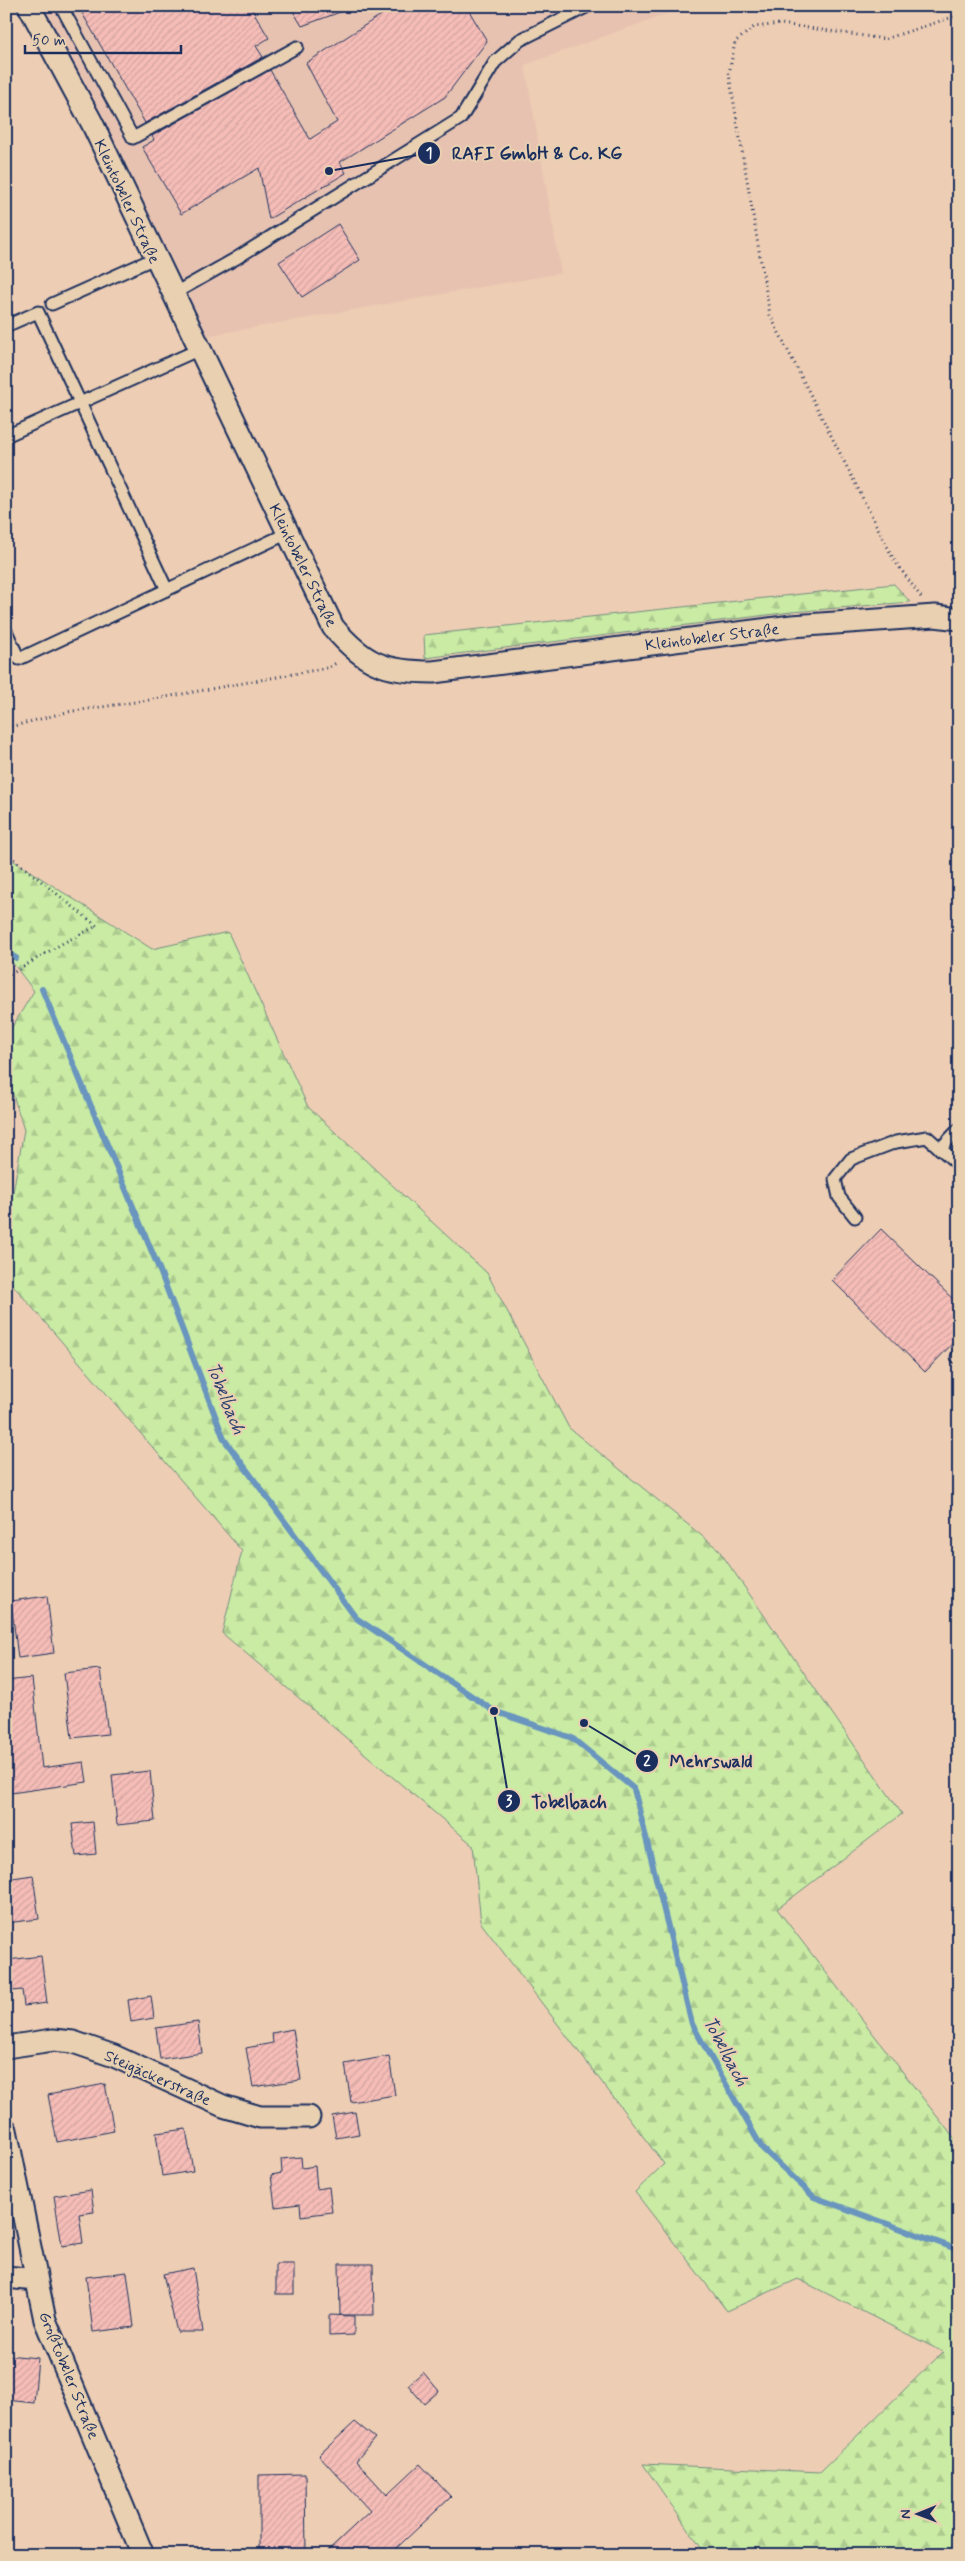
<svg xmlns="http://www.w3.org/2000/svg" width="965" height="2561" font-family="Mynerve,sans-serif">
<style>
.built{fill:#e7c2b1}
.forest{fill:url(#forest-firs);stroke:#728d80}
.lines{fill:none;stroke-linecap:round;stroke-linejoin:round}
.stream{stroke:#6995be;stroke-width:6}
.building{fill:url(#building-hatch);stroke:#1b2f5e}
.lane-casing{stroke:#1b2f5e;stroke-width:15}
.street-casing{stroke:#1b2f5e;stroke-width:25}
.path{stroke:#1b2f5e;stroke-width:3;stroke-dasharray:1 4;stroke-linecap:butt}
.lane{stroke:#e9d0b1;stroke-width:11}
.street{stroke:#e9d0b1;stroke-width:21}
.labels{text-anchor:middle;stroke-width:4;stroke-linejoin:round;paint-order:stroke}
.street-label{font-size:16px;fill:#1b2f5e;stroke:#e9d0b1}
.water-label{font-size:18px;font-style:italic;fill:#28406e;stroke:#e9d0b1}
.leader{fill:none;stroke:#1b2f5e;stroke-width:2}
.callout-dot{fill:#1b2f5e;stroke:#e9d0b1;stroke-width:2}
.mark-label{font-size:15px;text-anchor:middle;font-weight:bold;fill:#fff}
.callout-label{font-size:18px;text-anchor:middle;font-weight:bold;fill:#1b2f5e;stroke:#e9d0b1;stroke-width:4;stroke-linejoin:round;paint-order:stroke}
</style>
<defs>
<pattern id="forest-firs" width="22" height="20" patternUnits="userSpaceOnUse" patternTransform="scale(1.25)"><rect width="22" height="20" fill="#c9eba3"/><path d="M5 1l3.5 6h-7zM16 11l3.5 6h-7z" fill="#acca8f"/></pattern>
<pattern id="building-hatch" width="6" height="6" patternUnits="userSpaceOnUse" patternTransform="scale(1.25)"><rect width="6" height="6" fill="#f6bdb7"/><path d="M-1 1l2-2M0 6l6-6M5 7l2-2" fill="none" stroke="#d2a3a0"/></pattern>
</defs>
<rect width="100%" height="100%" fill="#edcdb3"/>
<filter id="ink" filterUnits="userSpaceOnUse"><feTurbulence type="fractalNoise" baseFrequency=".02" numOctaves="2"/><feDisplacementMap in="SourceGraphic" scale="10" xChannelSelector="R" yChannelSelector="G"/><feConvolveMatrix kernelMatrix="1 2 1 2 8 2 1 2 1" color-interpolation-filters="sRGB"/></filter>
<g filter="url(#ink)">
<!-- built -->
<path class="built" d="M29,6H688L525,65L561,273L195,338Z"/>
<!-- forest -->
<g class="forest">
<path d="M894,584L910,602L791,612L425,658L424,635Z"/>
<path d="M6,856L152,949L228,932L308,1107L487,1273L569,1428L718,1549L902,1814L777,1909L959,2145V2555H706L643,2464L820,2472L943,2352L798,2279L727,2311L635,2192L664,2164L481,1923L473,1845L222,1633L242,1551L6,1277V1232L24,1130L6,1072V1037L34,991L6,954Z"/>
</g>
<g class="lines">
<!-- stream -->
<g class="stream">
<path d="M6,952L16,958"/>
<path d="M42,989L160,1271L224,1439L356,1618L494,1711L572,1738L634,1789L692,2024L762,2148L814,2197L959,2250"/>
</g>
</g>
<!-- building -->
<g class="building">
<path d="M78,6H250L269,38L256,46L263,57L145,123Z"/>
<path d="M290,6H351V8L302,26Z"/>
<path d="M395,6H466L487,41L445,97L340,162L346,173L269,219L259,168L181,214L142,147L154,140L152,136L270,70L310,139L337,122L306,63Z"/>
<path d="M338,224L360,260L302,297L279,262Z"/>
<path d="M881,1229L959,1305V1337L925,1372L832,1280Z"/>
<path d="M47,1596L54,1653L18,1658L11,1601Z"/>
<path d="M100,1669L108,1734L72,1738L64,1673Z"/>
<path d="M32,1678L42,1768L84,1762L87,1782L11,1793L6,1744V1681Z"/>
<path d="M150,1771L155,1821L117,1825L112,1775Z"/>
<path d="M93,1822L96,1854L76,1856L72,1824Z"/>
<path d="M33,1875L39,1919L6,1923V1879Z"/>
<path d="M41,1956L47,2003L24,2006L22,1990L12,1991L8,1960Z"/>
<path d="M151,1996L154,2018L131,2022L128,2000Z"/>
<path d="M198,2022L202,2053L160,2059L156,2028Z"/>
<path d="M293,2029L301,2080L253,2087L246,2048L273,2043L272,2033Z"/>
<path d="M389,2056L395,2095L351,2102L345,2064Z"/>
<path d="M105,2084L114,2131L57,2142L48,2095Z"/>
<path d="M355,2112L359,2134L336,2138L332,2116Z"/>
<path d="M186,2129L193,2171L162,2176L156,2133Z"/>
<path d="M301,2157L302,2168L315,2166L317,2189L329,2187L332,2212L301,2216L300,2204L275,2207L271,2175L282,2173L281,2159Z"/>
<path d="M91,2190L94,2212L79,2214L83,2243L62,2246L54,2196Z"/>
<rect x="276" y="2264" width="18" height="30"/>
<path d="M339,2264H373L374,2315H340Z"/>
<path d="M193,2268L203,2332H177L163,2274Z"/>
<path d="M127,2272L134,2327L93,2332L86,2277Z"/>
<path d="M329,2315L354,2316V2335L329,2336Z"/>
<path d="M6,2355L38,2358L34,2403L6,2400Z"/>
<path d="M423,2372L439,2391L424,2404L408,2385Z"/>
<path d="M355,2422L375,2438L356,2461L387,2495L420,2464L451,2497L389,2555H323L370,2511L319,2455Z"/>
<path d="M305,2474L306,2555H259V2475Z"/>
</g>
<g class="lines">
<defs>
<g id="lane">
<path d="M61,6L133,138L297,47"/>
<path d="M173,294L235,259L461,118L495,62L520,40L588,6"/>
<path d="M52,304L155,258"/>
<path d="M6,326L38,312L167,590"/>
<path d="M6,436L200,349"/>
<path d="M6,631L19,659L288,533"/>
<path d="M940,1149L959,1129"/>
<path d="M855,1217L839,1197L835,1179L851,1159L896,1142L927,1137L959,1165"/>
<path d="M957,1357L959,1354"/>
</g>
<g id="street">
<path d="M29,6L92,123L333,627C364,664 385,672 433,672L792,626L935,616L959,619"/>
<path d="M6,2047L53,2040L73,2042L114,2056L223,2106L260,2117H309"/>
<path d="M6,2130L45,2320L143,2555"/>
<path d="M6,2277L36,2280"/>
</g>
</defs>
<!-- lane casing -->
<use href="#lane" class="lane-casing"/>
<!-- street casing -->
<use href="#street" class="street-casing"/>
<!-- path -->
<g class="path">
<path d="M921,597L894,560L770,315L729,74L735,42L754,27L781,24L885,39L959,15"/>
<path d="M6,728L67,712L149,700L327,668L338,662"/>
<path d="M6,853L97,926L63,943L6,977"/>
</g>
<!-- lane -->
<use href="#lane" class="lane"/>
<!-- street -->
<use href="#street" class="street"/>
</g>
</g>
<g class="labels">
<!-- street labels -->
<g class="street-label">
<text transform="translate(128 201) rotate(65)" y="6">Kleintobeler Straße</text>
<text transform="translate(304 565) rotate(64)" y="6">Kleintobeler Straße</text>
<text transform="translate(712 636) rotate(-7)" y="6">Kleintobeler Straße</text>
<text transform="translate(158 2077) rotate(24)" y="6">Steigäckerstraße</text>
<text transform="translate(70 2375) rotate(68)" y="6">Großtobeler Straße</text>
</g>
<!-- water labels -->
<g class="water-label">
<text transform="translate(226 1398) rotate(68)" y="6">Tobelbach</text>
<text transform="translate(726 2051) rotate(62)" y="6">Tobelbach</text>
</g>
</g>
<!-- callouts -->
<path class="leader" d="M329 171L429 153M584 1723L647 1761M494 1711L509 1801"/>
<g class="callout-dot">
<circle cx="329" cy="171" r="5"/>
<circle cx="584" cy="1723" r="5"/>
<circle cx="494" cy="1711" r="5"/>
<circle cx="429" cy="153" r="12"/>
<circle cx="647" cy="1761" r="12"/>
<circle cx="509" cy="1801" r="12"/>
</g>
<g class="mark-label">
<text x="429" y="158">1</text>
<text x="647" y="1766">2</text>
<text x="509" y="1806">3</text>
</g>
<g class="callout-label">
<text x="537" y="159">RAFI GmbH &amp; Co. KG</text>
<text x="711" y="1767">Mehrswald</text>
<text x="569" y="1808">Tobelbach</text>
</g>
<!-- margin -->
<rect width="965" height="2561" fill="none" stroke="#e9d0b1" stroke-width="25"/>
<rect x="12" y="12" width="940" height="2536" fill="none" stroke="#1b2f5e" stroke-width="2" filter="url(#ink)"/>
<!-- north arrow -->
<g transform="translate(918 2514) rotate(269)" stroke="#e9d0b1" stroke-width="4" paint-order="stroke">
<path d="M0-4L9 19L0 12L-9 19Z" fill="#1b2f5e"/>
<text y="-8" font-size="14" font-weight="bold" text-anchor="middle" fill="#1b2f5e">N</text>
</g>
<!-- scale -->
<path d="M25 45v8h156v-8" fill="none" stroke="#1b2f5e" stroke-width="2.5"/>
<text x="32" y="45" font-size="15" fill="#1b2f5e" stroke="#e9d0b1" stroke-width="4" paint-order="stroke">50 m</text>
</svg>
